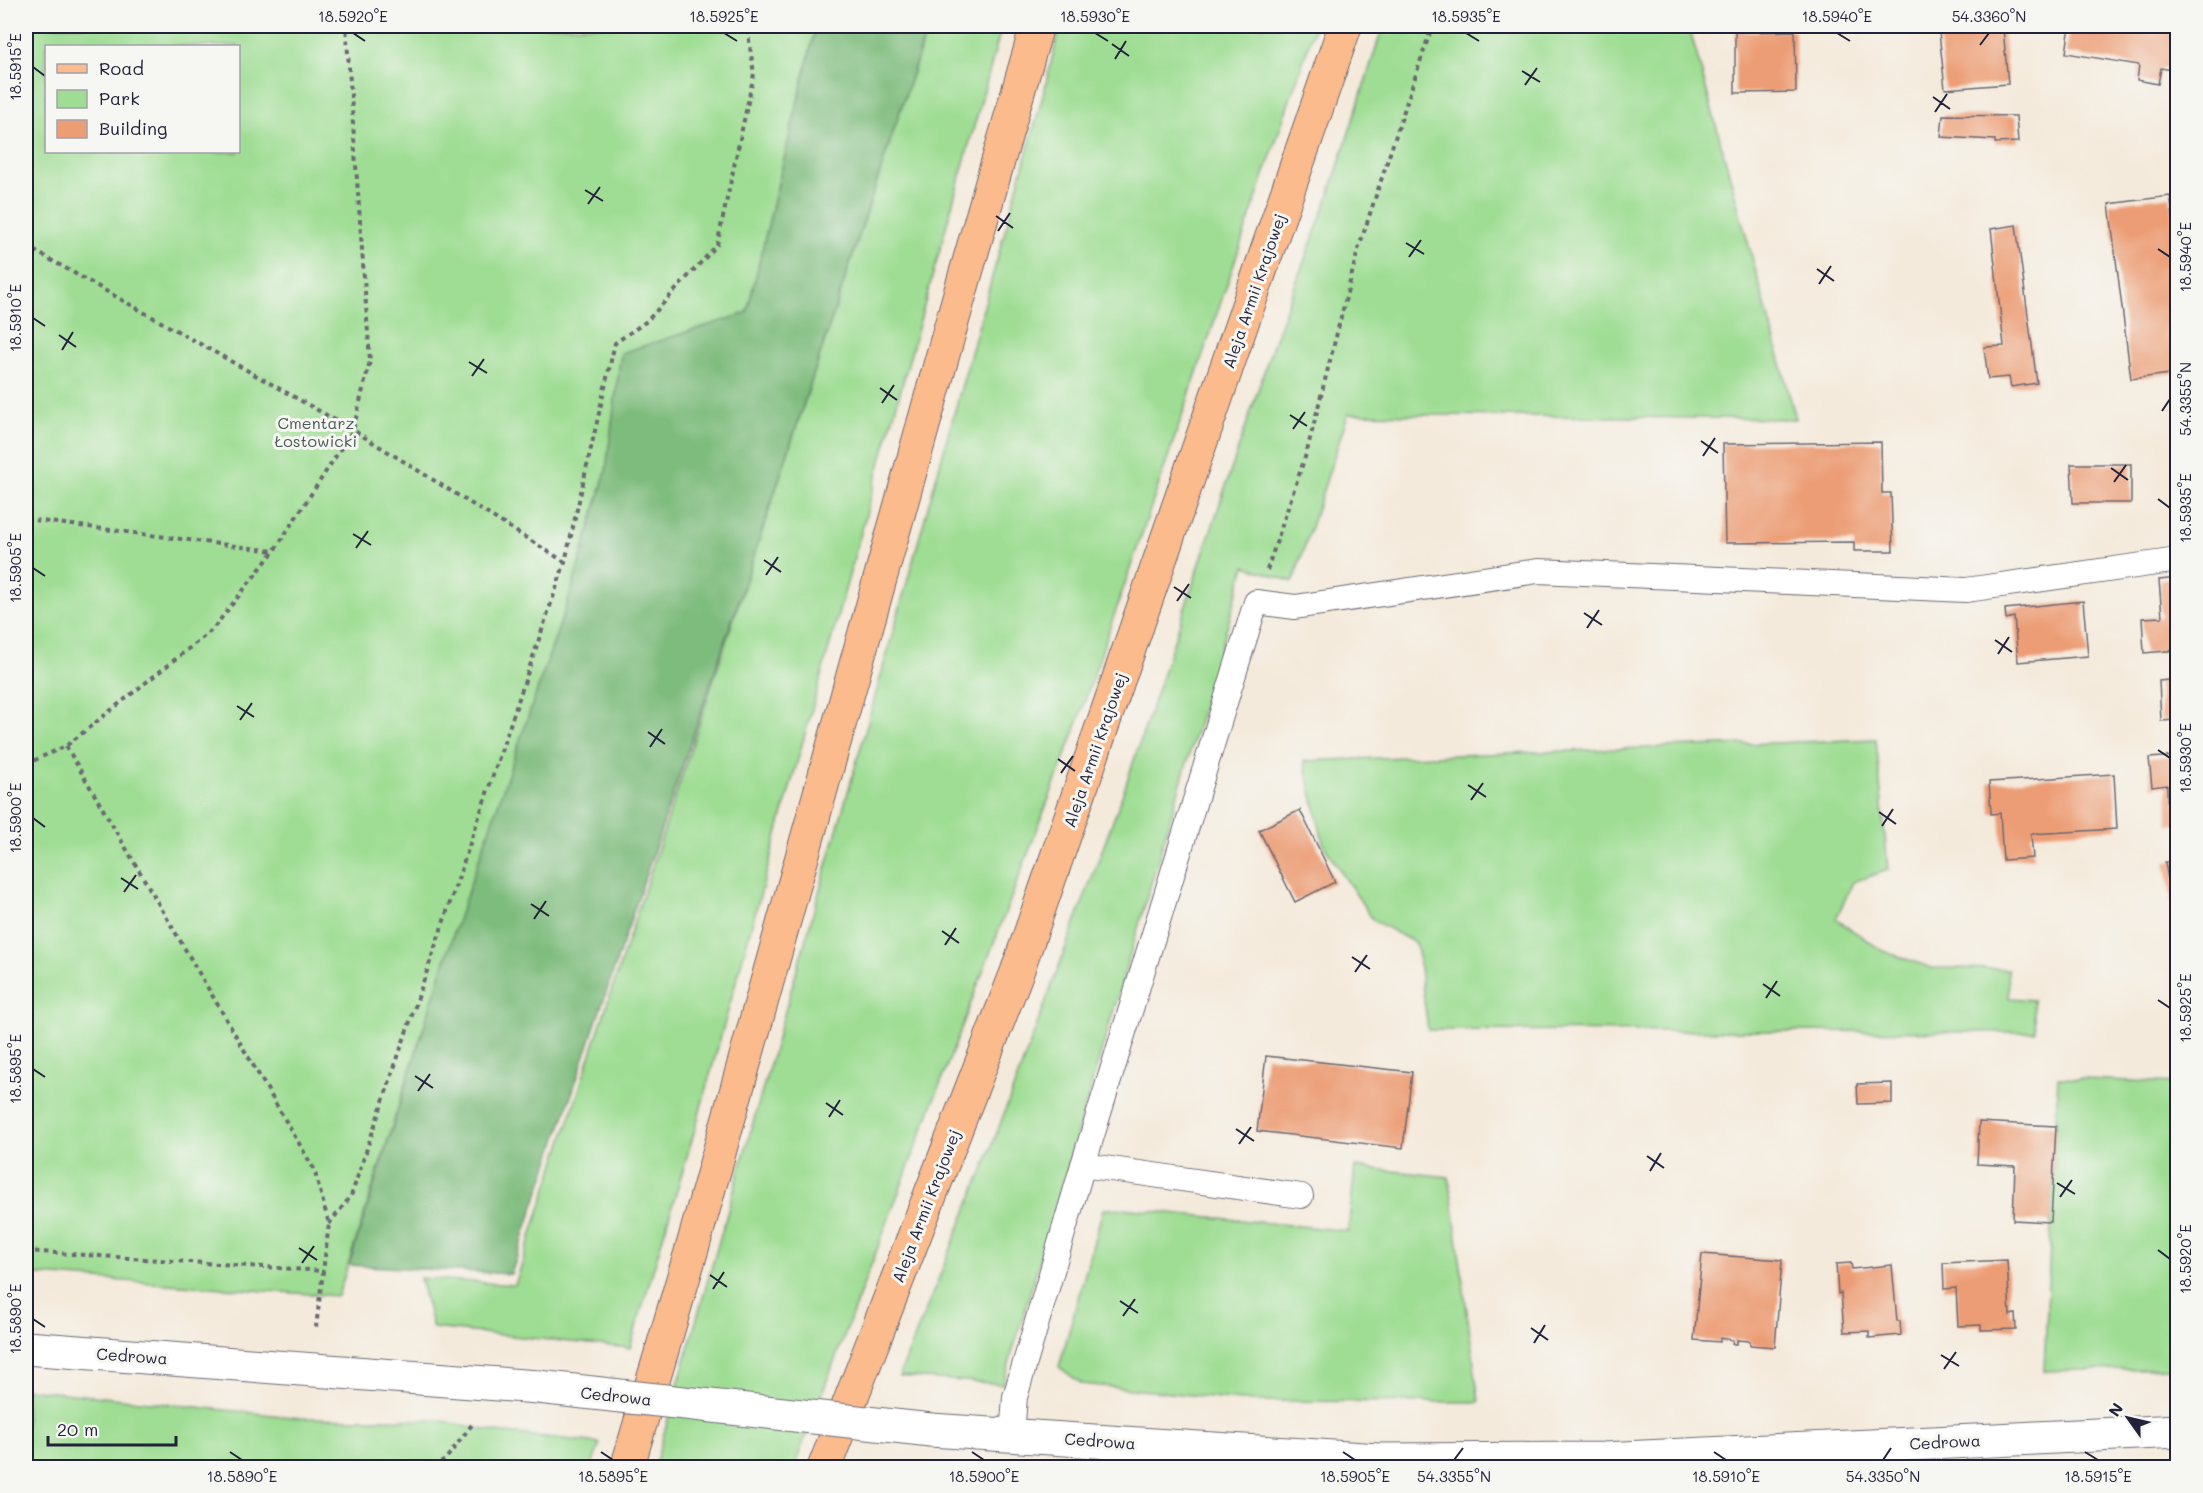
<svg xmlns="http://www.w3.org/2000/svg" width="2203" height="1493" font-family="Mali,sans-serif">
<style>
.green{fill:#9edd93;stroke:#608067;stroke-width:1.5;fill-rule:evenodd}
.forest{fill:#7ebc7d;stroke:#506f5c;stroke-width:1.5}
.building{fill:#ec9d74}
.lines{fill:none;stroke-linecap:round;stroke-linejoin:round}
.service-casing{stroke:#6c6873;stroke-width:26}
.tertiary-casing{stroke:#6c6873;stroke-width:35}
.primary-casing{stroke:#6c6873;stroke-width:35}
.path{stroke:#6c6873;stroke-width:4;stroke-dasharray:4.5 4.5;stroke-linecap:butt}
.service{stroke:#fff;stroke-width:24}
.tertiary{stroke:#fff;stroke-width:33}
.primary{stroke:#fbbb8d;stroke-width:33}
.tertiary-bridge-casing{stroke:#6c6873;stroke-width:35;stroke-linecap:butt}
.tertiary-bridge{stroke:#fff;stroke-width:33}
.ticks{fill:none;stroke:#22223b;stroke-width:2}
.labels{text-anchor:middle;stroke-width:6;stroke-linejoin:round;paint-order:stroke}
.street-label{font-size:16px;fill:#22223b;stroke:#f6f6f2}
.park-label{font-size:16px;fill:#475a55;stroke:#f6f6f2}
.neatline{fill:none;stroke:#22223b;stroke-width:2}
.ticks-label{font-size:15px;text-anchor:middle;fill:#22223b}
</style>
<rect width="100%" height="100%" fill="#f6f6f2"/>
<filter id="ink" filterUnits="userSpaceOnUse"><feTurbulence type="fractalNoise" baseFrequency=".0167" numOctaves="2"/><feDisplacementMap in="SourceGraphic" scale="12" xChannelSelector="R" yChannelSelector="G"/><feConvolveMatrix kernelMatrix="1 2 1 2 8 2 1 2 1" color-interpolation-filters="sRGB"/></filter>
<filter id="wash" filterUnits="userSpaceOnUse"><feTurbulence type="fractalNoise" baseFrequency=".008" numOctaves="4" result="noise"/><feDisplacementMap in="SourceGraphic" scale="24" xChannelSelector="R" yChannelSelector="G"/><feGaussianBlur stdDeviation="1.35" result="paint"/><feColorMatrix in="noise" values="0 0 0 0 0 0 0 0 0 0 0 0 0 0 0 0 0 1.4 0 .05"/><feComposite in="paint" operator="in"/></filter>
<g filter="url(#wash)">
<rect width="100%" height="100%" fill="#f4eadb"/>
<!-- green -->
<g class="green">
<path d="M26,26H816L747,313L621,353L606,471L572,589L455,929L338,1296L26,1274ZM46,46H238V152H46Z"/>
<path d="M928,26H1002L695,1129L630,1348L433,1328L420,1278L515,1285Z"/>
<path d="M1060,26H1315L1075,730L794,1467L654,1468L866,729L1043,95Z"/>
<path d="M1383,26H1689L1796,419L1348,414L1293,582L1245,566L1003,1384L899,1376L986,1162L1120,802L1275,339L1330,192Z"/>
<path d="M1876,739L1888,870L1853,882L1836,919L1883,951L1932,968L2008,969L2009,998L2033,1000L2035,1032L1428,1030L1417,944L1373,920L1324,846L1304,761Z"/>
<path d="M2058,1078L2177,1083V1368L2044,1371Z"/>
<path d="M1355,1167L1449,1177L1479,1402L1251,1401L1082,1384L1059,1367L1103,1209H1131L1348,1231Z"/>
<path d="M26,1389L301,1418L437,1420L496,1432L600,1443L591,1468L26,1467Z"/>
</g>
<!-- forest -->
<path class="forest" d="M816,26H928L762,531L511,1274L349,1265L455,929L572,589L606,471L621,353L747,313Z"/>
<g id="blocks">
<!-- building -->
<g class="building">
<path d="M2070,26H2178V71L2161,68L2158,84L2137,80L2139,65L2066,53Z"/>
<path d="M2003,27L2008,84L1945,89L1939,32Z"/>
<path d="M1795,31L1796,92L1735,93V32Z"/>
<path d="M1943,115L2016,116L2018,142L1995,143V140L1941,137Z"/>
<path d="M2170,196L2178,252V373L2131,379L2109,204Z"/>
<path d="M2016,225L2037,383L2011,387L2009,377L1988,379L1984,347L2004,346L1991,229Z"/>
<path d="M1881,442L1882,493H1891L1893,551H1854V542L1725,543L1723,444Z"/>
<path d="M2071,464H2131V503H2073Z"/>
<path d="M2178,578V650L2144,653L2142,618L2162,617L2159,580Z"/>
<path d="M2083,601L2088,656L2018,662L2014,617L2006,619L2005,609Z"/>
<path d="M2178,679V720L2161,721L2159,681Z"/>
<path d="M2178,756V824L2168,825L2167,785L2152,787L2149,758Z"/>
<path d="M2114,774L2117,829L2031,834L2033,858L2003,860L2000,813L1991,814L1989,782Z"/>
<path d="M1300,810L1335,882L1295,902L1259,830Z"/>
<path d="M2178,860V924H2176L2165,862Z"/>
<path d="M1266,1056L1412,1072L1403,1148L1257,1131Z"/>
<path d="M1892,1083V1103L1858,1104L1857,1084Z"/>
<path d="M1979,1122L2056,1126L2051,1222L2013,1220L2015,1166L1977,1164Z"/>
<path d="M1702,1254L1782,1260L1775,1347L1750,1345V1341L1737,1340V1344H1734L1732,1343L1733,1340L1720,1338V1342L1694,1340Z"/>
<path d="M2007,1260L2010,1315L2015,1314L2016,1329L1981,1330V1325L1958,1326L1956,1288L1944,1289L1943,1263Z"/>
<path d="M1851,1263L1852,1269L1892,1265L1897,1321H1900L1901,1335L1869,1338V1331L1844,1332L1841,1293L1838,1294L1836,1264Z"/>
</g>
</g>
</g>
<g filter="url(#ink)">
<use href="#blocks" fill-opacity="0" stroke="#6c6873" stroke-width="1.5"/>
<g class="lines">
<defs>
<g id="service">
<path d="M1083,1165L1301,1196"/>
<path d="M1012,1435L1015,1397L1083,1165L1256,602L1295,607L1538,571L1966,590L2178,560"/>
</g>
<g id="tertiary">
<path d="M26,1348L538,1387"/>
<path d="M931,1430L1378,1460L1603,1459L2178,1431"/>
</g>
<g id="primary">
<path d="M627,1468L694,1242L963,283L1037,26"/>
<path d="M824,1468L1017,972L1345,26"/>
</g>
</defs>
<!-- service casing -->
<use href="#service" class="service-casing"/>
<!-- tertiary casing -->
<use href="#tertiary" class="tertiary-casing"/>
<!-- primary casing -->
<use href="#primary" class="primary-casing"/>
<!-- path -->
<g class="path">
<path d="M26,246L353,430L565,562"/>
<path d="M26,519L274,551"/>
<path d="M1267,570L1307,451L1358,250L1432,26"/>
<path d="M66,746L314,1169L329,1224L316,1327"/>
<path d="M26,764L66,746L212,630L274,551L353,430L370,361L346,26"/>
<path d="M329,1224L351,1196L565,562L615,343L647,321L717,245L754,74L747,26"/>
<path d="M26,1251L323,1271"/>
<path d="M433,1468L445,1460L474,1422"/>
</g>
<!-- service -->
<use href="#service" class="service"/>
<!-- tertiary -->
<use href="#tertiary" class="tertiary"/>
<!-- primary -->
<use href="#primary" class="primary"/>
<defs>
<path id="tertiary-bridge" d="M538,1387L931,1430"/>
</defs>
<!-- tertiary-bridge casing -->
<use href="#tertiary-bridge" class="tertiary-bridge-casing"/>
<!-- tertiary-bridge -->
<use href="#tertiary-bridge" class="tertiary-bridge"/>
</g>
</g>
<!-- ticks -->
<path class="ticks" d="M353,33L365,41M724,33L737,41M1095,33L1108,41M1466,33L1479,41M1837,33L1850,41M1112,44L1129,56M1980,45L1989,33M1115,59L1126,41M33,67L45,76M1522,71L1540,82M1525,85L1537,68M1933,97L1950,109M1935,112L1947,94M585,190L603,201M588,204L600,187M996,216L1013,228M998,231L1010,213M1406,243L1424,254M2158,249L2170,257M1409,257L1421,240M1817,269L1834,281M1819,284L1831,266M33,318L45,326M59,335L76,347M62,350L73,332M469,362L487,373M472,376L484,359M880,388L897,400M882,403L894,385M2162,411L2170,399M1290,415L1307,426M1293,429L1305,412M1701,441L1718,453M1703,456L1715,438M2111,468L2128,480M2114,482L2126,465M2158,499L2170,508M353,534L371,545M356,548L368,531M764,560L781,572M33,568L45,576M766,575L778,557M1174,587L1191,598M1177,601L1189,584M1584,613L1602,625M1587,628L1599,610M1995,640L2012,652M1998,654L2009,637M237,706L254,717M240,720L252,703M648,732L665,744M650,747L662,729M2158,750L2170,758M1058,759L1075,771M1061,773L1073,756M1468,785L1486,797M1471,800L1483,783M1879,812L1896,824M33,818L45,827M1882,826L1893,809M121,878L138,889M124,892L136,875M531,904L549,916M534,919L546,901M942,931L959,943M945,945L956,928M1352,957L1370,969M1355,972L1367,955M1763,984L1780,996M1766,998L1777,981M2158,1000L2170,1008M33,1069L45,1077M415,1076L433,1088M418,1091L430,1074M826,1103L843,1115M829,1117L840,1100M1236,1129L1254,1141M1239,1144L1251,1127M1647,1156L1664,1168M1650,1171L1661,1153M2057,1183L2075,1194M2060,1197L2072,1180M299,1248L317,1260M2158,1250L2170,1259M302,1263L314,1246M710,1275L727,1287M713,1289L724,1272M1120,1301L1138,1313M1123,1316L1135,1299M33,1319L45,1327M1531,1328L1548,1340M1534,1343L1545,1325M1941,1355L1959,1366M1944,1369L1956,1352M230,1452L242,1460M601,1452L613,1460M972,1452L984,1460M1343,1452L1355,1460M1714,1452L1726,1460M2085,1452L2098,1460M1454,1460L1463,1448M1883,1460L1891,1448"/>
<g class="labels">
<!-- street labels -->
<g class="street-label">
<text transform="translate(1254 291) rotate(-71)" y="6">Aleja Armii Krajowej</text>
<text transform="translate(1095 750) rotate(-71)" y="6">Aleja Armii Krajowej</text>
<text transform="translate(926 1206) rotate(-69)" y="6">Aleja Armii Krajowej</text>
<text transform="translate(132 1356) rotate(4)" y="6">Cedrowa</text>
<text transform="translate(616 1396) rotate(6)" y="6">Cedrowa</text>
<text transform="translate(1100 1441) rotate(4)" y="6">Cedrowa</text>
<text transform="translate(1945 1442) rotate(-3)" y="6">Cedrowa</text>
</g>
<!-- park labels -->
<g class="park-label">
<text x="316" y="429">Cmentarz<tspan x="316" dy="18">Łostowicki</tspan></text>
</g>
</g>
<!-- margin -->
<rect width="2203" height="1493" fill="none" stroke="#f6f6f2" stroke-width="66"/>
<!-- legend -->
<rect x="45" y="45" width="195" height="108" fill="#f6f6f2" stroke="#a1a1a9" stroke-width="1.5"/>
<rect x="57" y="64" width="30" height="9" fill="#fbbb8d" stroke="#a1a1a9" stroke-width="1.5"/>
<text x="99" y="75" font-size="18" fill="#22223b">Road</text>
<rect x="57" y="90" width="30" height="18" fill="#9edd93" stroke="#a1a1a9" stroke-width="1.5"/>
<text x="99" y="105" font-size="18" fill="#22223b">Park</text>
<rect x="57" y="120" width="30" height="18" fill="#ec9d74" stroke="#a1a1a9" stroke-width="1.5"/>
<text x="99" y="135" font-size="18" fill="#22223b">Building</text>
<!-- north arrow -->
<g transform="translate(2128 1418) rotate(304)" stroke="#f6f6f2" stroke-width="4.5" paint-order="stroke">
<path d="M0-4.5L10 22L0 15L-10 22Z" fill="#22223b"/>
<text y="-9" font-size="16" font-weight="bold" text-anchor="middle" fill="#22223b">N</text>
</g>
<!-- scale -->
<path d="M48 1436v9h128v-9" fill="none" stroke="#22223b" stroke-width="3"/>
<text x="57" y="1436" font-size="18" fill="#22223b" stroke="#f6f6f2" stroke-width="4.5" paint-order="stroke">20 m</text>
<rect x="33" y="33" width="2137" height="1427" class="neatline"/>
<g class="ticks-label">
<text x="353" y="22">18.5920°E</text>
<text x="724" y="22">18.5925°E</text>
<text x="1095" y="22">18.5930°E</text>
<text x="1466" y="22">18.5935°E</text>
<text x="1837" y="22">18.5940°E</text>
<text x="1989" y="22">54.3360°N</text>
<text transform="translate(16 67) rotate(-90)" y="5">18.5915°E</text>
<text transform="translate(2186 257) rotate(-90)" y="5">18.5940°E</text>
<text transform="translate(16 318) rotate(-90)" y="5">18.5910°E</text>
<text transform="translate(2186 399) rotate(-90)" y="5">54.3355°N</text>
<text transform="translate(2186 508) rotate(-90)" y="5">18.5935°E</text>
<text transform="translate(16 568) rotate(-90)" y="5">18.5905°E</text>
<text transform="translate(2186 758) rotate(-90)" y="5">18.5930°E</text>
<text transform="translate(16 818) rotate(-90)" y="5">18.5900°E</text>
<text transform="translate(2186 1008) rotate(-90)" y="5">18.5925°E</text>
<text transform="translate(16 1069) rotate(-90)" y="5">18.5895°E</text>
<text transform="translate(2186 1259) rotate(-90)" y="5">18.5920°E</text>
<text transform="translate(16 1319) rotate(-90)" y="5">18.5890°E</text>
<text x="242" y="1482">18.5890°E</text>
<text x="613" y="1482">18.5895°E</text>
<text x="984" y="1482">18.5900°E</text>
<text x="1355" y="1482">18.5905°E</text>
<text x="1454" y="1482">54.3355°N</text>
<text x="1726" y="1482">18.5910°E</text>
<text x="1883" y="1482">54.3350°N</text>
<text x="2098" y="1482">18.5915°E</text>
</g>
</svg>
